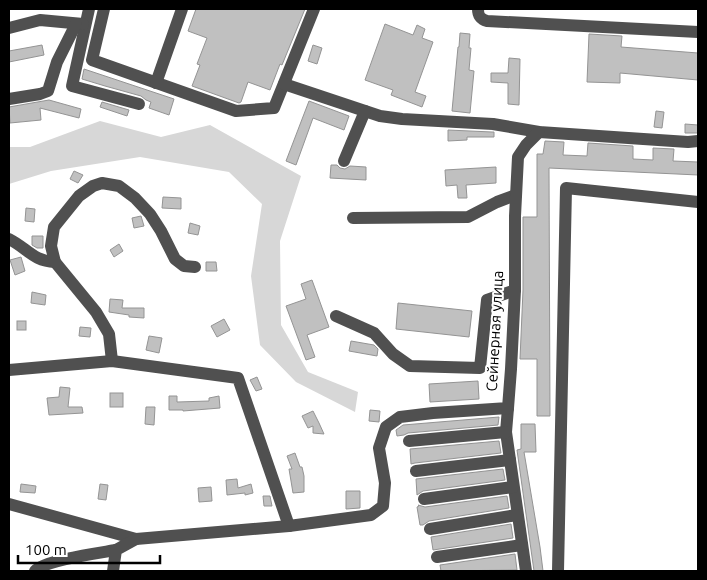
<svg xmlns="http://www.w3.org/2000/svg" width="707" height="580" font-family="Ubuntu,sans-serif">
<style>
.green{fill:#d7d7d7}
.building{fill:#c0c0c0;stroke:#949494}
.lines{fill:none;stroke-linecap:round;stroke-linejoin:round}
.minor{stroke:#505050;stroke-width:12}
.labels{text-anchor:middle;stroke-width:4;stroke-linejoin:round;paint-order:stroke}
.street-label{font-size:15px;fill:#000;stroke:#fff}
</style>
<rect width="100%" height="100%" fill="#fff"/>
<!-- green -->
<path class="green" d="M100,121L161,137L210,125L301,176L280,241L281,325L308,372L358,392L355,412L296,382L260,345L251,276L262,204L229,172L140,157L51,171L9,184V147H30Z"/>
<!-- building -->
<g class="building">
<path d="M196,9H305L282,65L280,64L270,90L248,82L241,102L239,103L192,86L200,65L197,64L207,38L188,31Z"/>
<path d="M385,24L413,35L417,25L425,29L422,38L433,42L415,92L426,96L422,107L391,95L393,90L365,80Z"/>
<path d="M460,33L470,34L469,48H471L469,70L474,71L470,113L452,111L458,47H459Z"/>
<path d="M589,34L622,36L621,47L698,53V80L620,73V83L587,82Z"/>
<path d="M42,45L44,55L9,62V51Z"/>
<path d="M313,45L322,48L317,64L308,61Z"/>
<path d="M509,58L520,59L519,105L508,104V83L491,82V73H508Z"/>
<path d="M84,69L174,99L169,115L149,108L151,102L146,100L141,96L105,86L82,79Z"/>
<path d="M49,100L81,109L79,118L40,108L41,120L10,123L9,107Z"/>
<path d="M309,101L349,116L344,130L313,118L296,165L286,161Z"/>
<path d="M102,102L129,110L127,116L100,107Z"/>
<path d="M656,111L664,112L662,128L654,127Z"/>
<path d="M685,124L698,125V133H685Z"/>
<path d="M448,130L492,132H494V137H467V140L448,141Z"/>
<path d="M545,141L564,142L563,155L587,156L588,143L633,146V159L653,160V148L674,149L673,161L698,162V175L549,168L550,416H537V359H520L523,290V217H537V154H543Z"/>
<path d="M331,165H337L340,168L345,169L350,166L366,167V180L330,178Z"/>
<path d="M496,167V183L466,185L467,198H458L457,185L446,186L445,170Z"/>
<path d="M74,171L83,175L78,183L70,179Z"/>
<path d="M163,197L181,198V209L162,208Z"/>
<path d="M26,208L35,209L34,222L25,221Z"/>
<path d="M141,216L144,226L134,228L132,218Z"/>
<path d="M190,223L200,226L198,235L188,233Z"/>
<path d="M32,236H43V248H37L32,245Z"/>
<path d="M119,244L123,251L114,257L110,250Z"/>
<path d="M21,257L25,271L15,275L10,260Z"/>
<path d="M206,262H216L217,271H206Z"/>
<path d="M312,280L329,327L307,335L315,357L306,360L286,306L306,299L301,284Z"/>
<path d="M32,292L46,295L45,305L31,303Z"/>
<path d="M110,299L123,300L122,308H144V318L129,317V315L109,312Z"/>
<path d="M398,303L472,311L469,337L396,329Z"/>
<path d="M224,319L230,330L217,337L211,326Z"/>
<rect x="17" y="321" width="9" height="9"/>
<path d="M80,327L91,328L90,337L79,336Z"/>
<path d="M149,336L162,338L159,353L146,350Z"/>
<path d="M351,341L374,345L378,349L377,356L349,351Z"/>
<path d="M257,377L262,389L256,391L250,380Z"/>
<path d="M478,381L479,399L430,402L429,384Z"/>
<path d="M60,387L70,388L68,407H82L83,413L49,415L47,398L59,397Z"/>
<rect x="110" y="393" width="13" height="14"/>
<path d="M169,396H177V402L209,401V398L219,396L220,408L183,411V410H169Z"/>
<path d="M146,407H155L154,425L145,424Z"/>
<path d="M370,410L380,411L379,422L369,421Z"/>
<path d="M313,411L319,423L324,434L313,433V426L308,428L302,416Z"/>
<path d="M499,417L498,425L408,433L404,435L397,436L396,430L403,425Z"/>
<path d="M521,424H535L536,452H524L540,547L543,571H534L517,450L521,449Z"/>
<path d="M499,441L501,453L415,463L411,464L410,449Z"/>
<path d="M295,453L300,467H302L304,476V492L293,493L289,469H292L287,456Z"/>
<path d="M503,469L505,480L423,491L417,495L416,479Z"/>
<path d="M237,479L238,488L251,484L253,493L245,495V493L227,495L226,480Z"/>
<path d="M21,484L36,486L35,493L20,492Z"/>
<path d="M100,484L108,485L106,500L98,499Z"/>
<path d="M211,487L212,501L199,502L198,488Z"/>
<path d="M346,491H360V508L346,509Z"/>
<path d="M263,496H270L272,506H264Z"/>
<path d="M507,496L509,508L429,521L423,525H420L417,507L419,506L418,505L425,507Z"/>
<path d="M511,524L513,538L433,550L431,537Z"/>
<path d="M515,554L517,570L441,571L440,565Z"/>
</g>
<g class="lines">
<!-- minor -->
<g class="minor">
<path d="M89,9L72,86L139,104"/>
<path d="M104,9L92,60L236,111L274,108L314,9"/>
<path d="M478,9C478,16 480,19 487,21L698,32"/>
<path d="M9,28L40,20L83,24"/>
<path d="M156,83L182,9"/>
<path d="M284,84L380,116L402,119L493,124L539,132L688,142L698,141"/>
<path d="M9,99L40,94L48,91L57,62L76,24"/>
<path d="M344,161L365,111"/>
<path d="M353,218L468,217L497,202L516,195"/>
<path d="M9,239C27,248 33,261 55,262"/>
<path d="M336,316L374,333L393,354L410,366L480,368L487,300L515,290"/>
<path d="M112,361L109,334L96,312L55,262L51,246L54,227L79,196L93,186L102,183L119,186L135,198L150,214L161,231L175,259L184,266L195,267"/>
<path d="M9,370L112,361L238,378L289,526"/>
<path d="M508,408L506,432L526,571"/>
<path d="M409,441L506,432"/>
<path d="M416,471L510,460"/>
<path d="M424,499L513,487"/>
<path d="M9,504L136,539"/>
<path d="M430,529L517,515"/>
<path d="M437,557L522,545"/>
<path d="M35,571C45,560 99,553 116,550"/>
<path d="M113,571L116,550L136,539L289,526L371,515L383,506L385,483L379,448L386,427L400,417L433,413L508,408L511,369L515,290V216L518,157L526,145L539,132"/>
<path d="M558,571L566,188L698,202"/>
</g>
</g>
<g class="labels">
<!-- street labels -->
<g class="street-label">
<text transform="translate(495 331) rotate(-87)" y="5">Сейнерная улица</text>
</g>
</g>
<!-- border -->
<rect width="707" height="580" fill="none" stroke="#000000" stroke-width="20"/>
<!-- scale -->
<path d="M18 555v8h142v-8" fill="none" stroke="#000000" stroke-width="2.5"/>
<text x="25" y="555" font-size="15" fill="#000000" stroke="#ffffff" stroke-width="4" paint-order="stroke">100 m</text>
</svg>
